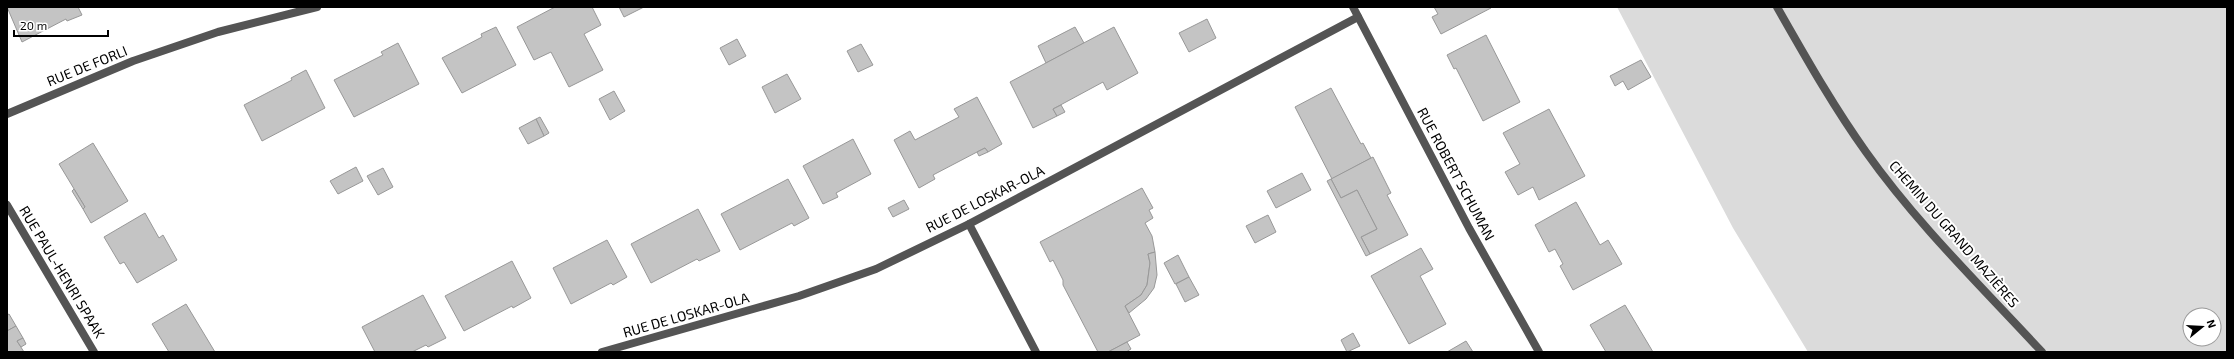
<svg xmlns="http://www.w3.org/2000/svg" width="2234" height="359" font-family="'Exo 2',sans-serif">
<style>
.green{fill:#dbdbdb;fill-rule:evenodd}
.building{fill:#c4c4c4;stroke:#989898}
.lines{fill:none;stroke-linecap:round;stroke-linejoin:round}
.street{stroke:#545454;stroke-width:8}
.labels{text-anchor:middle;stroke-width:4;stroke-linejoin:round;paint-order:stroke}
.street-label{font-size:14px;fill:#000;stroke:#fff}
</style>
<rect width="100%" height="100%" fill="#fff"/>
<!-- green -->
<path class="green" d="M1617,7H2227V352H1808L1733,228ZM2190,315H2214V339H2190Z"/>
<!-- building -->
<g class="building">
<path d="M7,7H78L82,15L67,21L66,19L22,42Z"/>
<path d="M555,7H592L601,25L584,34L603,70L569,87L551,52L534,60L517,27Z"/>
<path d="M619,7H644L624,17Z"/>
<path d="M1434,7H1491V8L1441,34L1432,17L1438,14Z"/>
<path d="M1207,19L1216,38L1189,52L1179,33Z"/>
<path d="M496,27L516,65L462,93L442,58L482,37L481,34Z"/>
<path d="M1075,27L1084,43L1046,63L1038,46Z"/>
<path d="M1114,27L1138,73L1107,90L1103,82L1053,109L1057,116L1033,128L1010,82Z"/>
<path d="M1486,35L1520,102L1483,121L1456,68L1454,69L1447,55Z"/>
<path d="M737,39L746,56L729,65L720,48Z"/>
<path d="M398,43L419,84L354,117L334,80L383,55L381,52Z"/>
<path d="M861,44L873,65L858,72L847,51Z"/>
<path d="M1641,60L1651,77L1628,90L1623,81L1615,86L1610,76Z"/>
<path d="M306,70L325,108L262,141L244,105L292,80L291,78Z"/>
<path d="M787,74L801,99L775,113L762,87Z"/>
<path d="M1331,88L1361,144L1363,143L1371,158L1332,179L1295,107Z"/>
<path d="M614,91L625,111L610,120L599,99Z"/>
<path d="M977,97L1002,144L988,152L985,148L977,152L933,175L935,179L919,188L894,140L910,131L915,140L959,117L954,109Z"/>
<path d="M1061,105L1065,112L1057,116L1053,109Z"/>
<path d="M1549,109L1585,176L1539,200L1533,187L1518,195L1505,172L1520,164L1503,133Z"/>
<path d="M540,117L549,133L544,136L536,119Z"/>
<path d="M536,119L544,136L528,144L519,128Z"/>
<path d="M853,139L871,174L836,193L838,197L823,204L803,166Z"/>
<path d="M93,143L128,201L91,223L83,209L85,207L59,164Z"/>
<path d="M985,148L988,152L979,156L977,152Z"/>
<path d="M1373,157L1391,193L1387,195L1408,235L1370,254L1361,237L1377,229L1357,190L1341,198L1331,179Z"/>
<path d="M356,167L363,181L338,194L330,181Z"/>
<path d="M383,168L393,187L378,195L367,176Z"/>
<path d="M1302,173L1311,190L1276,208L1267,191Z"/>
<path d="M788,179L809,218L794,226L792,223L740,250L721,214Z"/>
<path d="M1331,179L1341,198L1357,190L1377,229L1361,237L1370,254L1366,256L1327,181Z"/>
<path d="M1142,188L1153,208L1149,210L1153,218L1145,223L1152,236L1155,252L1148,254L1150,263L1147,285L1141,295L1125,306L1140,335L1108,352H1098L1063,285V280L1053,260L1050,262L1040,242Z"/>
<path d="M74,189L85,207L83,209L72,191Z"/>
<path d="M904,200L909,209L893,217L888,208Z"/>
<path d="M1576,202L1600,245L1608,240L1622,264L1573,290L1560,266L1563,264L1555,249L1549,252L1535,225Z"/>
<path d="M698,209L720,251L699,261L697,259L651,283L631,244Z"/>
<path d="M145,213L159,238L163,235L177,260L137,283L124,262L120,264L104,237Z"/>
<path d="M1268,215L1276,232L1255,243L1246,226Z"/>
<path d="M607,240L627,277L613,285L611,283L571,304L553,268Z"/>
<path d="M1421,248L1433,269L1420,276L1446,324L1409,344L1371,276Z"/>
<path d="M1155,252L1157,275L1154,288L1146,299L1129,313L1125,306L1141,295L1147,285L1150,263L1148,254Z"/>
<path d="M1178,255L1189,277L1175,284L1164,263Z"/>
<path d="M512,261L531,298L513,308L512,306L464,331L445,296Z"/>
<path d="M1189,277L1199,295L1185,302L1176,284Z"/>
<path d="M423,295L446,338L428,347L426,345L412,352H375L362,327Z"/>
<path d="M186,304L215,352H169L152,324Z"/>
<path d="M1625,305L1653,352H1606L1590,325Z"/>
<path d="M9,314L16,326L7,331V315Z"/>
<path d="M16,326L23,338L17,341L24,352H7V331Z"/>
<path d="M1353,333L1360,346L1347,352L1341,340Z"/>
<path d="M23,338L26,344L21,347L17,341Z"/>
<path d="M1466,341L1473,352H1447Z"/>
<path d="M1127,342L1131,349L1126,352H1108Z"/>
</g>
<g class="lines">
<!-- street -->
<g class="street">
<path d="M1353,7L1469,228L1539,352"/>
<path d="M1777,7C1805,56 1833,106 1866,152C1917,224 1982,287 2042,352"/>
<path d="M7,114L133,61L218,32L317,7"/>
<path d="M7,205L94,352"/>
<path d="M969,224L1036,352"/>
<path d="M602,352L799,296L876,269L969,224L1358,17"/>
</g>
</g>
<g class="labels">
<!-- street labels -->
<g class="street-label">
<text transform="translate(87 66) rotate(-22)" y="5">RUE DE FORLI</text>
<text transform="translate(1456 174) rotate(62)" y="5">RUE ROBERT SCHUMAN</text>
<text transform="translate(985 199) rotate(-27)" y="5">RUE DE LOSKAR-OLA</text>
<text transform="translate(1954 234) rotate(49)" y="5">CHEMIN DU GRAND MAZIÈRES</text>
<text transform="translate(62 272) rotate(59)" y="5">RUE PAUL-HENRI SPAAK</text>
<text transform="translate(686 315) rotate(-16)" y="5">RUE DE LOSKAR-OLA</text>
</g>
</g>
<!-- border -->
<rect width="2234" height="359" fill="none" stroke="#000000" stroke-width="16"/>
<!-- north arrow -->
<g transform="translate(2202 327) rotate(72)"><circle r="19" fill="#ffffff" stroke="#999999"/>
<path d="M0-3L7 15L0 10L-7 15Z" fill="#000000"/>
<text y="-6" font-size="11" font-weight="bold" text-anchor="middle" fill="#000000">N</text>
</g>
<!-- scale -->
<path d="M14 30v6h94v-6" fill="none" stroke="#000000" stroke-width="2"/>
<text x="20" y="30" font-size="12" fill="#000000" stroke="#ffffff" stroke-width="3" paint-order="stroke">20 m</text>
</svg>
